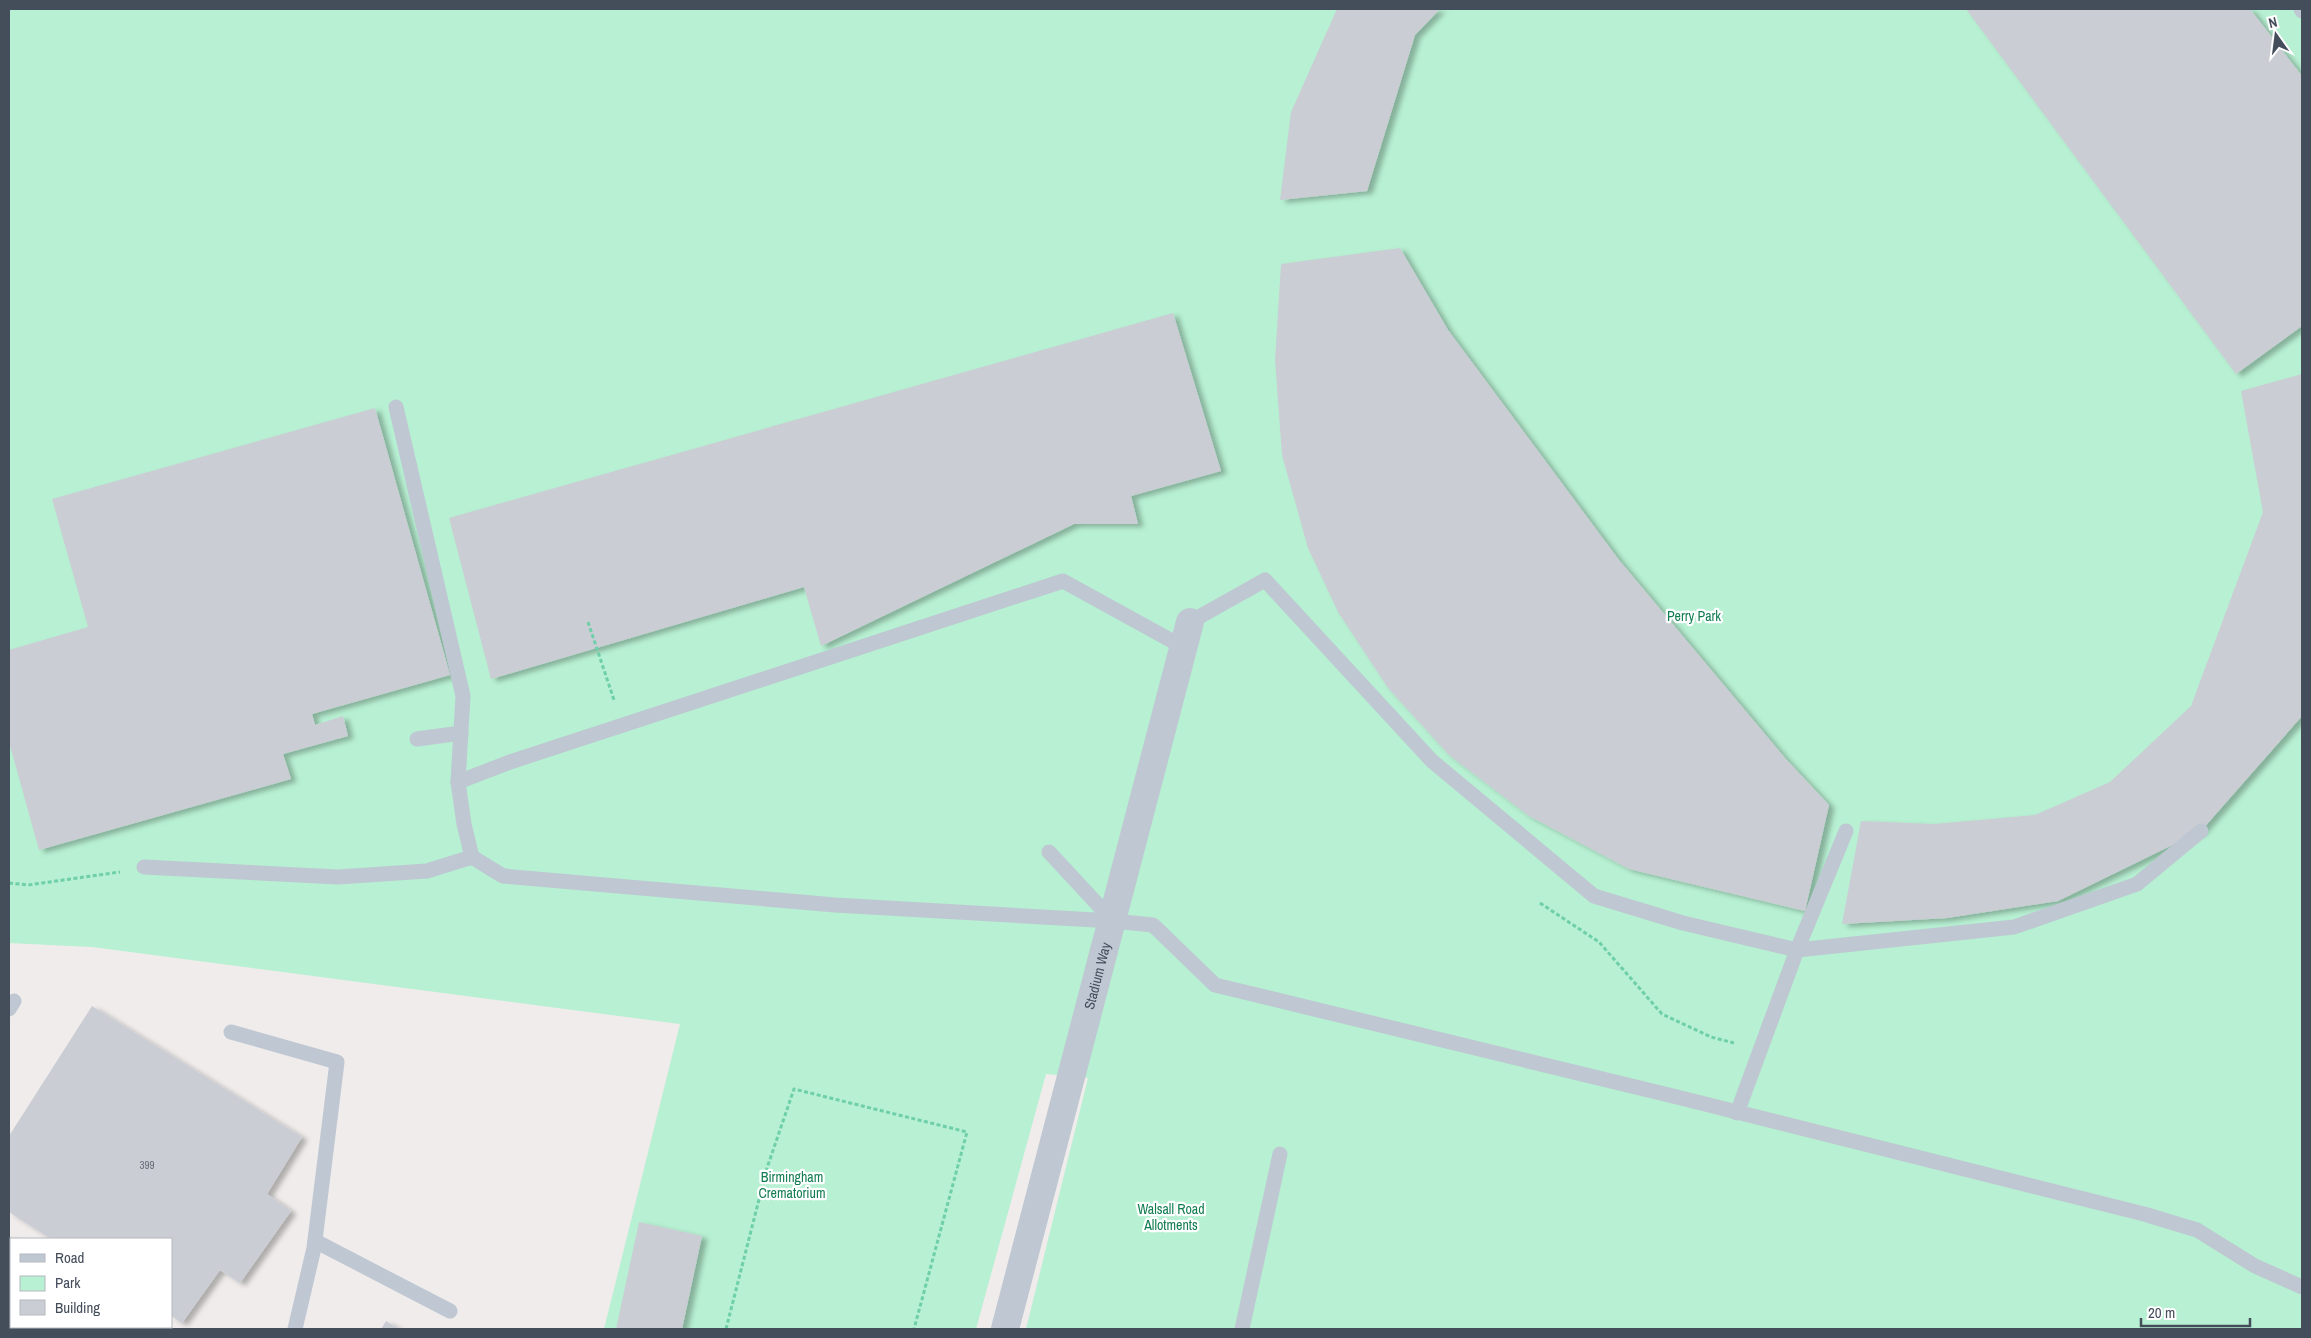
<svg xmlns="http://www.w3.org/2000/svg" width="2311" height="1338" font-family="'Archivo Narrow',sans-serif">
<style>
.green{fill:#b7f0d2}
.building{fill:#cbcdd4;filter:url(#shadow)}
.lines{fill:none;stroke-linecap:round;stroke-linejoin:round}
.path{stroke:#6ecfa8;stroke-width:3;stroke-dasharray:4 2.5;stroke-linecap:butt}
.service{stroke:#bec7d2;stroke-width:15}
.minor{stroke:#bec7d2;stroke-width:28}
.labels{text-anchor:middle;stroke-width:4.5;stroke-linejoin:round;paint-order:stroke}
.number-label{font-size:11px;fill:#666d78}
.park-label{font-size:14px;fill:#137d52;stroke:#fff}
.street-label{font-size:14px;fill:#444d5a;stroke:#fff}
</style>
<defs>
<filter id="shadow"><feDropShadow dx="5.5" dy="3" stdDeviation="2.5" flood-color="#0004"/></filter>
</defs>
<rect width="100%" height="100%" fill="#efeceb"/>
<!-- green -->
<path class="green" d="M9,9H2302V1329H1026L1088,1078L1046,1074L976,1329H604L680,1024L92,947L9,943Z"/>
<!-- building -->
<g class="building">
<path d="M1337,9H1440L1415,35L1367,191L1280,200L1291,112Z"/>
<path d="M1966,9H2250L2302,76V326L2236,374Z"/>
<path d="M1400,248L1448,330L1619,560L1785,758L1829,805L1805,911L1629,869L1529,816L1449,755L1388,688L1338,612L1308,548L1282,455L1275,360L1281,264Z"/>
<path d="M1173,313L1221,471L1131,496L1138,524H1074L821,646L804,587L491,679L449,518Z"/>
<path d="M2302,374V716L2201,831L2058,901L1947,918L1842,924L1861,821L1934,824L2035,815L2110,782L2191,706L2263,512L2241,391Z"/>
<path d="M375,408L450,675L312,714L315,725L343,716L348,736L283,754L291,779L39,850L9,742V650L88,627L52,499Z"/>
<path d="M92,1006L302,1137L267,1194L291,1211L240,1283L220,1270L182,1323L171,1316V1239H51L9,1212V1136Z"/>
<path d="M639,1222L702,1236L682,1329H616Z"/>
<path d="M9,1236L14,1239H11V1327H151L155,1329H9Z"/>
<path d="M386,1321L399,1329H381Z"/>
</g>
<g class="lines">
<!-- path -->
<g class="path">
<path d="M588,622L614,700"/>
<path d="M9,883L28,885L120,872"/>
<path d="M1540,903L1599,942L1662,1014L1711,1037L1734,1043"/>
<path d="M726,1329L767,1168L794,1089L967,1132L914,1329"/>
</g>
<!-- service -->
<g class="service">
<path d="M2301,9L2302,11"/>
<path d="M396,407L463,696L458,782"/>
<path d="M1190,622L1265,580L1432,761L1594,896L1683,923L1797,950L2014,927L2137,884L2201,831"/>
<path d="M1183,647L1063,581L510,762L458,782L464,824L472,857L503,876L835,905L1113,921L1153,925L1215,985L1677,1097L2144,1214L2197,1230L2255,1266L2302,1287"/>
<path d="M417,739L461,733"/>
<path d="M1049,852L1113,921"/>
<path d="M144,867L338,877L427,871L472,857"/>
<path d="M9,1009L14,1001"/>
<path d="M231,1032L337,1062L314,1248L295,1329"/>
<path d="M1737,1113L1797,950L1846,831"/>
<path d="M315,1241L450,1311"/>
<path d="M1242,1329L1280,1154"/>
</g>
<!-- minor -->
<path class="minor" id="s1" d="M1005,1329L1190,622"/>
</g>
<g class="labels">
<!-- number labels -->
<g class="number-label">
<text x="147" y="1169">399</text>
</g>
<!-- park labels -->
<g class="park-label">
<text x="1694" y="621">Perry Park</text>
<text x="792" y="1182">Birmingham<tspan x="792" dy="16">Crematorium</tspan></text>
<text x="1171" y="1214">Walsall Road<tspan x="1171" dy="16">Allotments</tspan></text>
</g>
<!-- street labels -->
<g class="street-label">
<text dy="5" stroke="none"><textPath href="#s1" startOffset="365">Stadium Way</textPath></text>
</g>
</g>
<!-- border -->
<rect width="2311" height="1338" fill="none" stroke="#444d5a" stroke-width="20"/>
<!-- legend -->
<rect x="10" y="1238" width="162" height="90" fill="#ffffff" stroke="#b4b8bd"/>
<rect x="20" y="1254" width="25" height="8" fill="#bec7d2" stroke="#b4b8bd"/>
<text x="55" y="1263" font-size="15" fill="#444d5a">Road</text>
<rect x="20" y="1276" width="25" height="15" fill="#b7f0d2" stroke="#b4b8bd"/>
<text x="55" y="1288" font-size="15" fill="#444d5a">Park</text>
<rect x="20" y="1300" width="25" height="15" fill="#cbcdd4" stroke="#b4b8bd"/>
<text x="55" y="1313" font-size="15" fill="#444d5a">Building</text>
<!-- north arrow -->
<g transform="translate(2276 35) rotate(346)" stroke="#ffffff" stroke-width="4" paint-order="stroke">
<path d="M0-4L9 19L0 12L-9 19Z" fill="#444d5a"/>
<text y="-8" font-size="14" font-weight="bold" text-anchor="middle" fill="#444d5a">N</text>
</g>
<!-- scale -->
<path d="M2141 1318v8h109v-8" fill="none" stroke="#444d5a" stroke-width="2.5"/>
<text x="2148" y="1318" font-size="15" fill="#444d5a" stroke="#ffffff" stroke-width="4" paint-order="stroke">20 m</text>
</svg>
